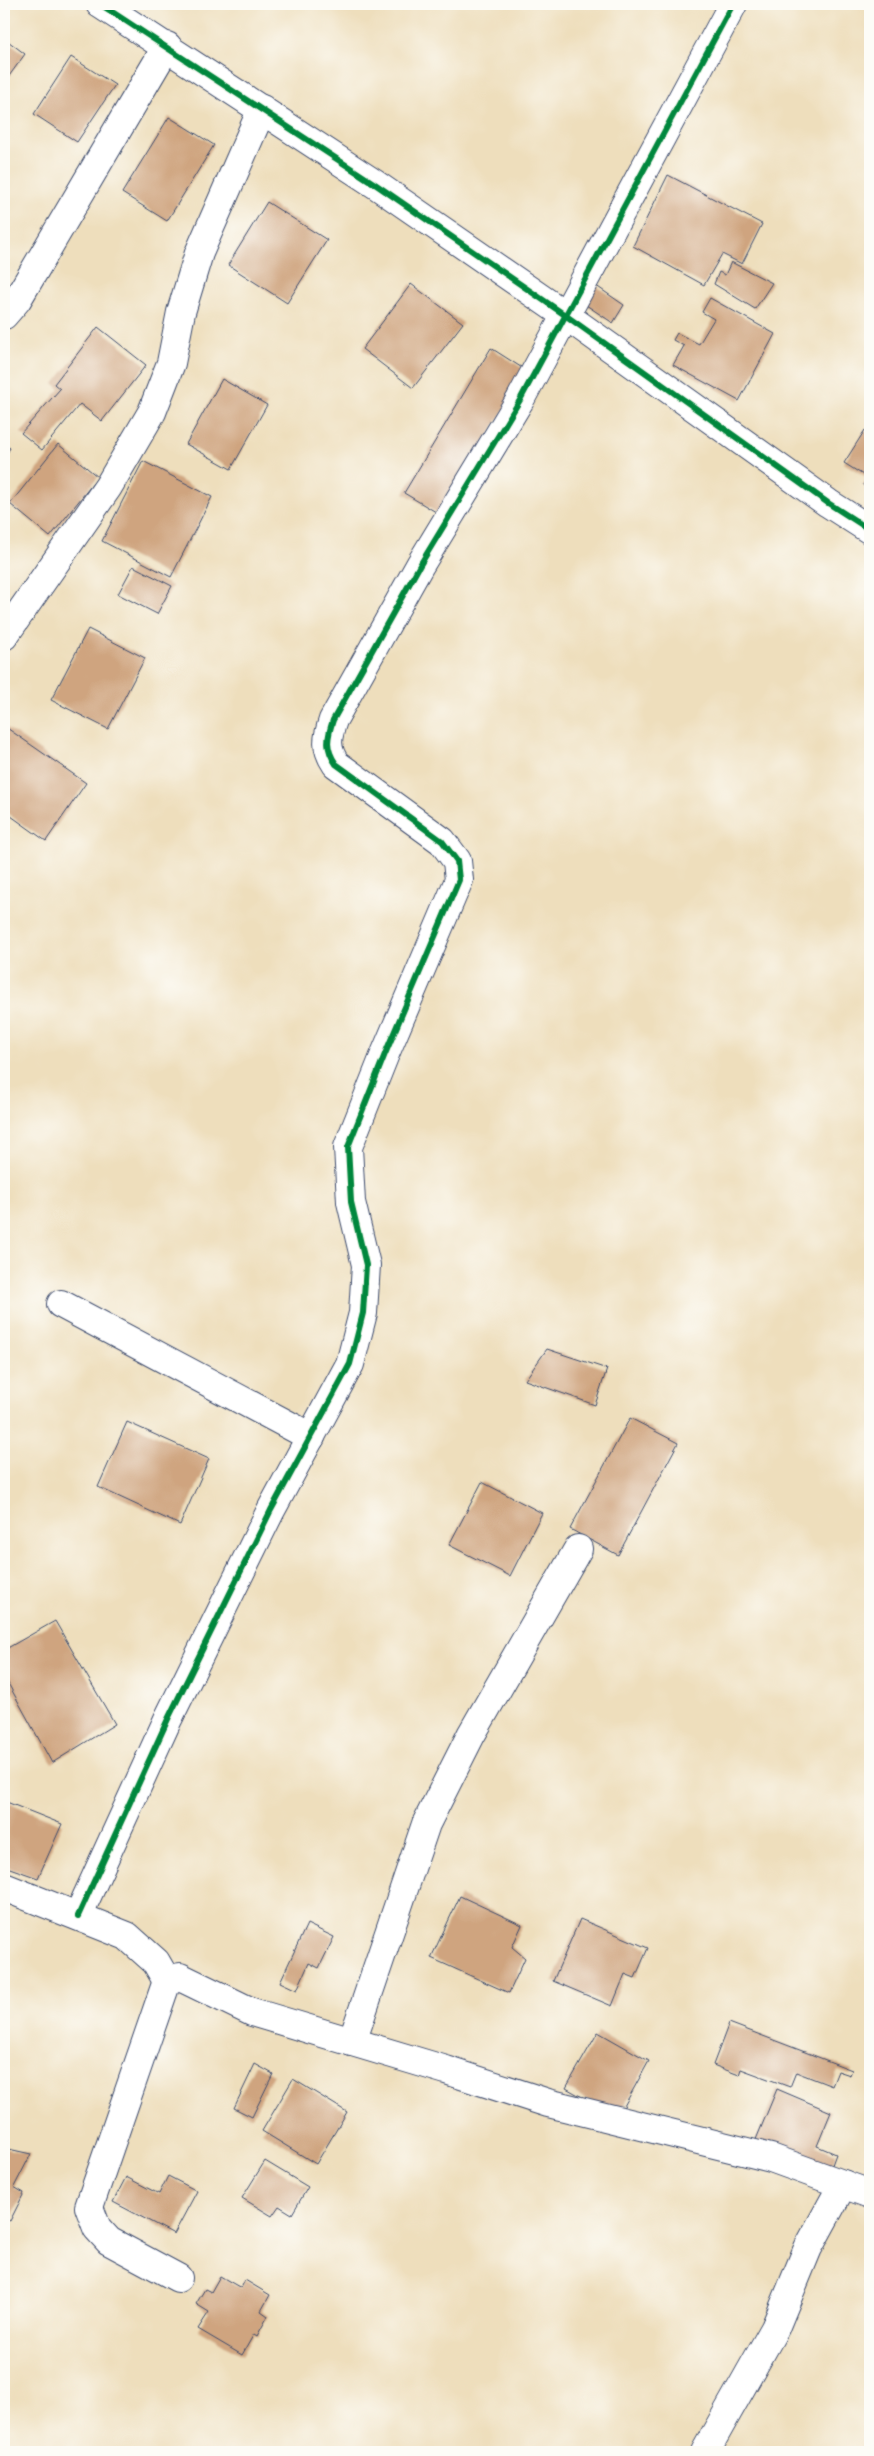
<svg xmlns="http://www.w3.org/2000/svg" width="874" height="2456" font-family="Pangolin,sans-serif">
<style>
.building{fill:#cfa47f}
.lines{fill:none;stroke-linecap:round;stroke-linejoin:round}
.minor-casing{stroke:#3b496c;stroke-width:30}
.minor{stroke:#fff;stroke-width:28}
.cycleway-casing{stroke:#fdfcf7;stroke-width:9}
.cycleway{stroke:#00873e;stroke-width:6}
</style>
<rect width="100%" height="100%" fill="#fdfcf7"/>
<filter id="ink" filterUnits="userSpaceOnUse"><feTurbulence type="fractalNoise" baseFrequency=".02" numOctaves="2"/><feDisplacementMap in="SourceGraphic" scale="10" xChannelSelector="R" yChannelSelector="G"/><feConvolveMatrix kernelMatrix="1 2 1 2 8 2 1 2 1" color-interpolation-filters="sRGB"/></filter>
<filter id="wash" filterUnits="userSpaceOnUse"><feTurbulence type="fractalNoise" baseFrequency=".0096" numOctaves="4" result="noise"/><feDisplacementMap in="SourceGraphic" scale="20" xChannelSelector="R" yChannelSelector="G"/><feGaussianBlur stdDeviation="1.12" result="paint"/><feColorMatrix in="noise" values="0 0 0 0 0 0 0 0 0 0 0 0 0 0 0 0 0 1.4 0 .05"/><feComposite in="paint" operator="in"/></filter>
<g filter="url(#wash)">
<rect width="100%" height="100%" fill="#eedebc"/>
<g id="blocks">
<!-- building -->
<g class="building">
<path d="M4,38L25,54L4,83Z"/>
<path d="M71,57L115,85L77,142L34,114Z"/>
<path d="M169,117L214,145L167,221L122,193Z"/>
<path d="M668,175L762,224L742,264L722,254L704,285L633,246Z"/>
<path d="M267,202L327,240L287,303L228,265Z"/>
<path d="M731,262L772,283L755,309L714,284L719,272L725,275Z"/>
<path d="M592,283L624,305L613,323L580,301Z"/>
<path d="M411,284L463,323L413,388L362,349Z"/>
<path d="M710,298L775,334L739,401L673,365L684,346L673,340L677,333L699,344L714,319L702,312Z"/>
<path d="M98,327L146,365L102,421L80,404L42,450L21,433L60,389L54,384Z"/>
<path d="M491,348L527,371L441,515L404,493Z"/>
<path d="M222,379L267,405L231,469L186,444Z"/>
<path d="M865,430L870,433V490L863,485L868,478L844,463Z"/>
<path d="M4,444L10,448L4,458Z"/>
<path d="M58,444L98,477L50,537L10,504Z"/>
<path d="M143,461L212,497L171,577L102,541Z"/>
<path d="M133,566L172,586L157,614L118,594Z"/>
<path d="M88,629L145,658L108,729L51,700Z"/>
<path d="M4,726L86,783L46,841L4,811Z"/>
<path d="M547,1349L607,1369L595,1405L525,1380Z"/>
<path d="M630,1418L678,1443L618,1555L570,1529Z"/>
<path d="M127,1422L209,1459L180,1525L98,1487Z"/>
<path d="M482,1482L542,1513L510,1576L449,1545Z"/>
<path d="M55,1621L115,1724L52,1763L4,1676V1650Z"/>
<path d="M4,1801L62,1824L38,1878L4,1866Z"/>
<path d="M460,1896L522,1925L512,1947L525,1958L509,1993L431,1958Z"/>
<path d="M580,1919L648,1948L635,1978L625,1974L612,2006L553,1981Z"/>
<path d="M307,1924L334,1937L319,1968L309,1963L297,1990L280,1982Z"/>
<path d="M729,2023L852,2070L850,2075L838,2071L832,2086L796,2072L790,2087L741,2069L739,2075L713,2065Z"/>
<path d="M598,2032L649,2061L618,2117L566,2088Z"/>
<path d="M255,2064L273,2074L252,2117L234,2108Z"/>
<path d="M293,2079L347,2112L316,2164L262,2131Z"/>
<path d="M777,2089L831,2112L817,2146L836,2154L829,2173L755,2142Z"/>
<path d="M4,2148L31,2154L14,2187L24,2193L10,2221L4,2218Z"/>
<path d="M265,2161L308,2187L292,2214L279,2206L272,2216L242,2198Z"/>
<path d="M168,2176L197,2191L174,2234L113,2202L126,2177L159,2194Z"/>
<path d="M220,2276L241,2288L245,2280L270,2295L261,2311L268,2316L257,2336L254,2334L242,2355L198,2329L209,2312L196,2304L205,2289L211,2292Z"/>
</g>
</g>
</g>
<g filter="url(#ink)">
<use href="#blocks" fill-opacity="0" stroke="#3b496c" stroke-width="1"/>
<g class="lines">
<defs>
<g id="minor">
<path d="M100,4L375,184L565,315L828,503L870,530"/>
<path d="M4,315L17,300L167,46"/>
<path d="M4,636L108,487L152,412L171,363L181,312L199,253L262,109"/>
<path d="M61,1304L311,1437"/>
<path d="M4,1887L127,1936L156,1962L167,1981L180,1977L252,2012L446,2070L548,2103L771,2158L870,2194"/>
<path d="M78,1916L168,1719L271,1510L350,1364L363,1313L366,1265L351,1202L348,1147L385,1054L459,880L457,861L442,841L336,764C325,748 327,738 333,720L420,565L520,400L733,4"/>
<path d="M167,1981L89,2207L97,2228L109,2241L178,2278"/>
<path d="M352,2042L426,1824L471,1735L578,1549"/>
<path d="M705,2452L775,2328L808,2248L843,2184"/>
</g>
</defs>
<!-- minor casing -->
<use href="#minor" class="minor-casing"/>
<!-- minor -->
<use href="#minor" class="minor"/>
<defs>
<g id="cycleway">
<path d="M100,4L375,184L565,315L828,503L870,530"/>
<path d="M78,1916L168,1719L271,1510L350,1364L363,1313L366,1265L351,1202L348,1147L385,1054L459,880L457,861L442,841L336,764C325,748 327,738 333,720L420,565L520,400L733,4"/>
</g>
</defs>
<!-- cycleway casing -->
<use href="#cycleway" class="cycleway-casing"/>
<!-- cycleway -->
<use href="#cycleway" class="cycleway"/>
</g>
</g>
<!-- margin -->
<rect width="874" height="2456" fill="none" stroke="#fdfcf7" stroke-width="20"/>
</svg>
